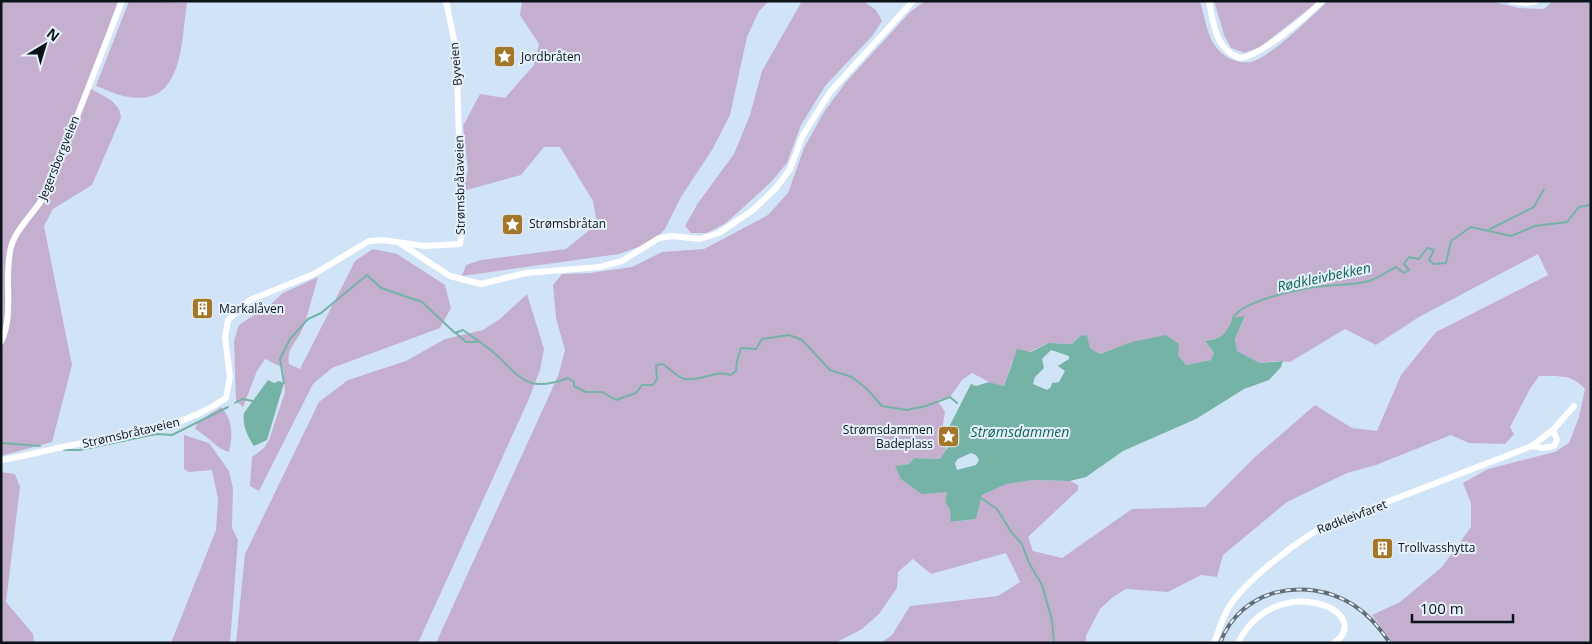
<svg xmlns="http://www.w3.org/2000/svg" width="1592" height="644" font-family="'Open Sans',sans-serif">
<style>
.green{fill:#c5afcf;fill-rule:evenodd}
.water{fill:#74b3a5;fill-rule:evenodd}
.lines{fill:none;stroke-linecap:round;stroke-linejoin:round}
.stream{stroke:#74b3a5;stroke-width:2}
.minor{stroke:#fff;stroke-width:6}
.rail-casing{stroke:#626f7a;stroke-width:4}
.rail{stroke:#e5f0fb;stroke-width:2;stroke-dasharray:5.5;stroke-linecap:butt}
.labels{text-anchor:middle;stroke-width:4;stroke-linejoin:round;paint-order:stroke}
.poi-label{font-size:12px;fill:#0b1218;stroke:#e5f0fb;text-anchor:start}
.street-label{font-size:12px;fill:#0b1218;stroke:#e5f0fb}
.water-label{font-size:14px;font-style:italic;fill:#0f6456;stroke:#e5f0fb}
</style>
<rect width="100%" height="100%" fill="#d1e4f7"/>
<!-- green -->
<g class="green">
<path d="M1,1H118L87,86C100,96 120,99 121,118L92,185L53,209L44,226L72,365L52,442L1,456Z"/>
<path d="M129,1L187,3C181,40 184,106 130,97C119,96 107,90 96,86Z"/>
<path d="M522,1H769L759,11L747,37L730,115L712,150L681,197L665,229L652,242L619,254L462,276L466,265L481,260L566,249L597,224L593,201L560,147H544L521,175L463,191L468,170L463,126L480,94L505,98L534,65L539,44L520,15Z"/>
<path d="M802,1H863L876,10L882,21L873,35L825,86L801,125L787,163L771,182L726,223L707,233H691L685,226L698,203L734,154L750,115L762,71Z"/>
<path d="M925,1H1200C1204,14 1206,29 1212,41C1219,55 1235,64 1250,62C1268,60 1313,15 1328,1H1490L1519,8L1544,9L1553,1H1591V643H1393L1372,615L1400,602L1442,567L1471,527V503L1463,483L1488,469L1555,452L1569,443L1579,417L1585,389C1573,374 1558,376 1539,376L1530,389L1510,427L1514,434L1505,444L1469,443L1451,435L1376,465L1347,473L1287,502L1223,555L1217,577L1201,575L1168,592L1126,589L1113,597L1100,609L1086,636V643H881L892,635L910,606L998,596L1020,582L1006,553L931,574L913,559L898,572L897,588L879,614L862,629L835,643H436L558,376L565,350L556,318L553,285L562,274L590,273L632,267L662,252L704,249L768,215L788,193L804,148L824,112L846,82L910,12ZM1538,254L1548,275L1436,332L1401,375L1377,431L1352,428L1315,405L1256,456L1205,507L1132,509L1062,558L1033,551L1028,537L1078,490V485L1070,481L1033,480L1005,484L982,495L976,519L952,522L950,510L945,502L947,492L896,466L909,464L914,458L940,459L947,451L944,443L940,442L945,412L937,400L950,397L962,380L972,373L989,382L1004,386L1012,361L1047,343L1072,344L1080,336H1087L1090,348L1100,354L1113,349L1178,355L1186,365L1211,360L1214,353L1205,341C1222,339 1232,328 1245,317L1235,339L1237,351L1260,363L1277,361L1290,362L1345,329L1376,345L1419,317Z"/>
<path d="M1214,1H1319L1260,47L1245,53L1231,48L1224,35Z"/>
<path d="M373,249L397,254L445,285L451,308L440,328L332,368L313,384L259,491L250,486L252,457L264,448L269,440L285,392L283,368L265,359L257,371L243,407L236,401L234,341L239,325L271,304L283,293L318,277C313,294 309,311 303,328C298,341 286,348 289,364L300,369L355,261Z"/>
<path d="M527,294L544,349L540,370L528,401L418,643H236L245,554L319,402L348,380L406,361L445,339L483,330L500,319Z"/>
<path d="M221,407C233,420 233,435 229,452C217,449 208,436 195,429L198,422Z"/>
<path d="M184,435L209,443L229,471L233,488L232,528L238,540L230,643H171L216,530L218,499L212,470L189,472L184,469Z"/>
<path d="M1,472L15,474L20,487L6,602L33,634L34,643H1Z"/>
</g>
<!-- water -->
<g class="water">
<path d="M1245,316L1235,339L1237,351L1260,363L1283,361L1281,367L1269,380L1244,389L1196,419L1123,451L1086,477L1070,481L1033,480L1006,484L982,495L976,519L951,522L950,510L945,502L947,492L922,494L901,479L895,466L909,464L914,458L940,459L957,434L954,428L948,429L971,384L976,386L989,382L1004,386L1017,349L1031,352L1048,343L1072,344L1080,336L1087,335L1090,348L1100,354L1132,342L1166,335L1179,344L1178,355L1186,365L1211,360L1214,353L1205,341C1222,339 1227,333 1233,318ZM1051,350L1069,356V359L1058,366L1065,371L1059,382L1052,383L1051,387L1047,390L1033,384L1035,377L1044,368L1042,359ZM971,453L976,455L979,460L976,465L957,470L955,463L958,459Z"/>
<path d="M268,380L274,383L279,381L284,383L267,440L254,446C247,436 242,424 244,413Z"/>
</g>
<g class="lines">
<!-- stream -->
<g class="stream">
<path d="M1490,229L1534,207L1544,189"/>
<path d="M1233,318C1242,301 1296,290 1315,287C1332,284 1352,286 1369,281C1378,278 1388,271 1396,267L1404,273L1409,270L1404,264L1409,257L1419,259L1427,248L1434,250L1429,260L1434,264L1446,263L1451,241L1471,227L1511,236L1535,226L1567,222L1579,207L1591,205"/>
<path d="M456,333L466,342H477"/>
<path d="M284,383L280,359L290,339L308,319L321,313L367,275L381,288L422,302L455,333L463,330C473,337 483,344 492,351C521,377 526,394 568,378L574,382V386L586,392H602L616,400L636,393L642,385H653L657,379L656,365L663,364C669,368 678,378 685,379C701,382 717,369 731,375L736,371L737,361L741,348L756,349L762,339L789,335L802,340L830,370L852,377L867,389L882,406L907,410L926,406L950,397L957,403"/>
<path d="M235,403L242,399L253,401"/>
<path d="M1,443L40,446"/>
<path d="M64,450H80L156,434L172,435L228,407"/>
<path d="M981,498L997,509L1012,533L1022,544L1029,563L1042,585L1052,620L1054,643"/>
</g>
<!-- minor -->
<g class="minor">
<path d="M1209,1C1213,24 1216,50 1240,58C1262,55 1305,18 1322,1"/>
<path d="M1511,1L1527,3L1536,1"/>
<path d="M401,244L450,276L481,284L526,273L600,267L622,261L659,238L672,236L700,239L719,233L753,210L776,188L790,169L803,135L830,92L913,1"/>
<path d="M1,342C15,313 3,278 11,247C16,227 41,207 50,186L122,1"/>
<path d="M1532,446L1543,448L1554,446L1557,440L1553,430"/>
<path d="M1,460C21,457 39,452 58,448C116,435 176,433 226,398L230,377L225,337L228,320L250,300L314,274L369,241L383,240L424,246L460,244L462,234L457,73L456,50L446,1"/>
<path d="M1214,643C1219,631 1222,618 1229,607C1245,581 1302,536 1330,524L1532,446L1553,430L1574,406"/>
<path d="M1238,643C1275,568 1378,612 1334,643"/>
</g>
<defs>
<path id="rail" d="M1220,643C1241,588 1305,576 1352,604C1368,614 1380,628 1390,643"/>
</defs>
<!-- rail casing -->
<use href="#rail" class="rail-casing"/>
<!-- rail -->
<use href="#rail" class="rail"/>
</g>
<!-- icons -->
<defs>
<symbol id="sight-square" viewBox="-11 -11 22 22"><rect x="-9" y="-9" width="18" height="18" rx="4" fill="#a47628" stroke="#e5f0fb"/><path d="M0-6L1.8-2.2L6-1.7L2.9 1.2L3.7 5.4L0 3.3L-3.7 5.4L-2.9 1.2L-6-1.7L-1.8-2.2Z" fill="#fff"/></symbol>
<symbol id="building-square" viewBox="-11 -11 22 22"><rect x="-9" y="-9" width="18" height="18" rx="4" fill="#a47628" stroke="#e5f0fb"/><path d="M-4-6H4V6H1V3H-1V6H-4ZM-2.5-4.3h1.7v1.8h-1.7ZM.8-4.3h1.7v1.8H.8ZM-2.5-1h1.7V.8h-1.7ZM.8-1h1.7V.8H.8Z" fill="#fff"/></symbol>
</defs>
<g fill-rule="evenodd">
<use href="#sight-square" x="492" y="44" width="25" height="25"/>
<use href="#sight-square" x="500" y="212" width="25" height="25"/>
<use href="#building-square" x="190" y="296" width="25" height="25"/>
<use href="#sight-square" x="936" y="424" width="25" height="25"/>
<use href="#building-square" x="1370" y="536" width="25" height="25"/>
</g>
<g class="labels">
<!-- poi labels -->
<g class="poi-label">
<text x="521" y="61">Jordbråten</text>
<text x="529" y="228">Strømsbråtan</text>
<text x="219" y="313">Markalåven</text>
<text x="933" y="434" text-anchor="end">Strømsdammen<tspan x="933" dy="14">Badeplass</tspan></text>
<text x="1398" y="552">Trollvasshytta</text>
</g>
<!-- street labels -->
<g class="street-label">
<text transform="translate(456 64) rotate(-95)" y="4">Byveien</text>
<text transform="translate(59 158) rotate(-68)" y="4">Jegersborgveien</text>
<text transform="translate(460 185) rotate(-91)" y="4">Strømsbråtaveien</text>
<text transform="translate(131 433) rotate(-13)" y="4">Strømsbråtaveien</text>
<text transform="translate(1352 517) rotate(-21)" y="4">Rødkleivfaret</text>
</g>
<!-- water labels -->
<g class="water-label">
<text transform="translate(1324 277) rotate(-12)" y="5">Rødkleivbekken</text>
<text x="1020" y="437">Strømsdammen</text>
</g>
</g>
<!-- border -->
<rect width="1592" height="644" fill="none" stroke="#0b1218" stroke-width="5"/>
<!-- north arrow -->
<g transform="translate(45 45) rotate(38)" stroke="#e5f0fb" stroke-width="4" paint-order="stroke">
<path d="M0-4L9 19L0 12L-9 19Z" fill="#0b1218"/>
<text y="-8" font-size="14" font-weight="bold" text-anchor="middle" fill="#0b1218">N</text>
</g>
<!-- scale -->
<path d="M1412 614v8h101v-8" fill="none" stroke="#0b1218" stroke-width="2.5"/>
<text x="1420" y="614" font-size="15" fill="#0b1218" stroke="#e5f0fb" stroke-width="4" paint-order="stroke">100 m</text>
</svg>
